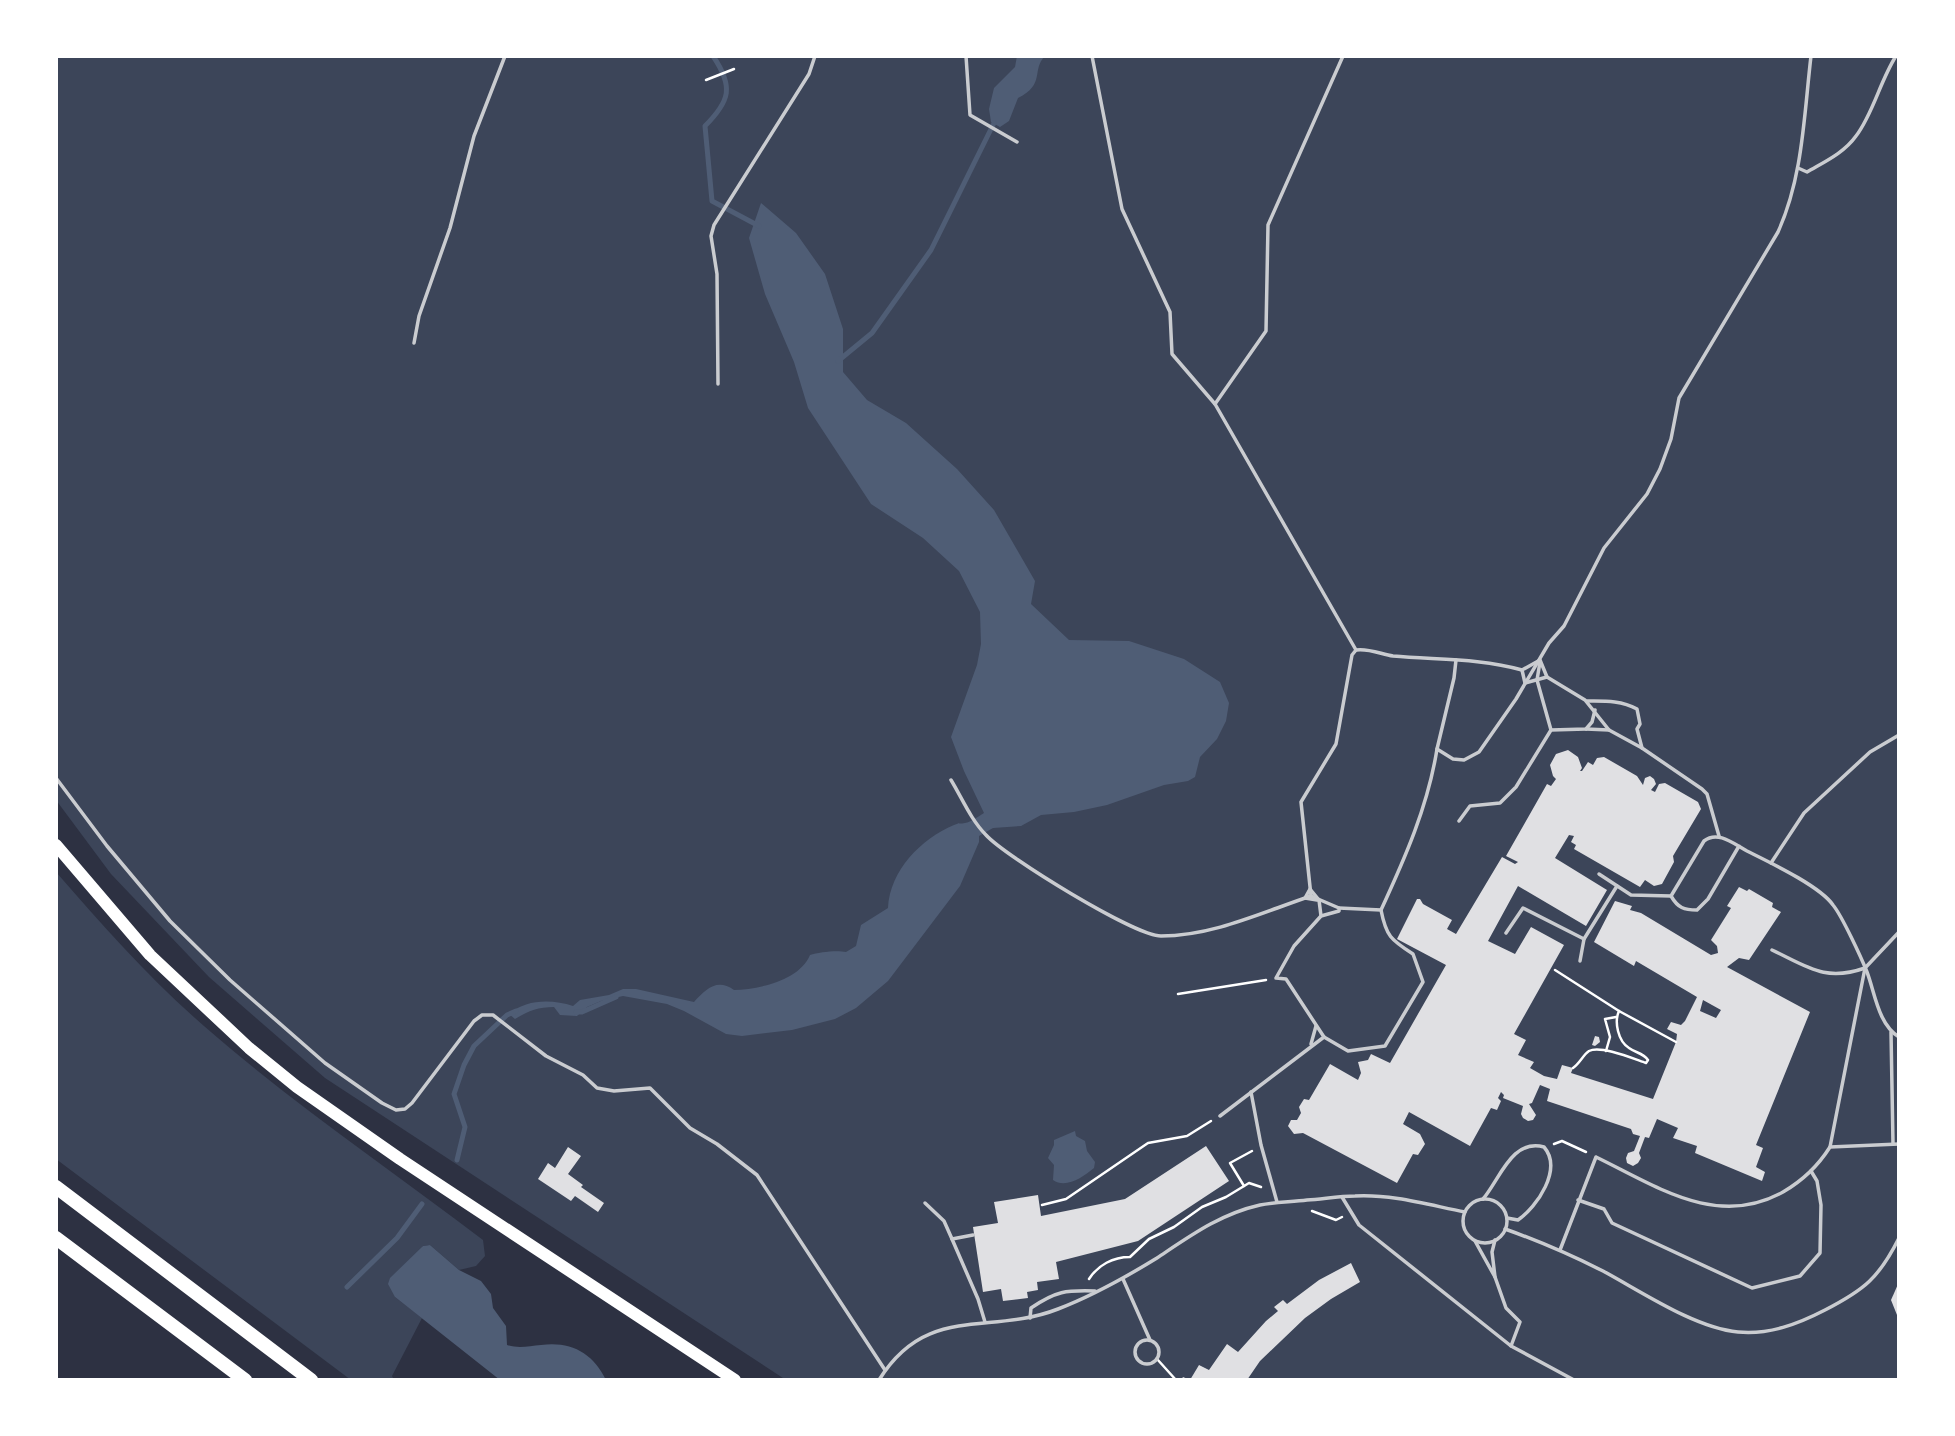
<svg xmlns="http://www.w3.org/2000/svg" width="1955" height="1436" font-family="'Exo 2',sans-serif">
<style>
.green{fill:#3c4559}
.water{fill:#4f5d75}
.lines{fill:none;stroke-linecap:round;stroke-linejoin:round}
.stream{stroke:#4f5d75;stroke-width:5}
.building{fill:#e0e0e3;fill-rule:evenodd}
.path{stroke:#fff;stroke-width:2.5}
.service{stroke:#caccd0;stroke-width:3.5}
.trunk{stroke:#fff;stroke-width:12}
.motorway{stroke:#fff;stroke-width:14}
</style>
<rect width="100%" height="100%" fill="#2d3142"/>
<!-- green -->
<g class="green">
<path d="M56,56H1899V1380H786L325,1078L209,977L111,874L56,800Z"/>
<path d="M56,872C103,926 150,979 204,1026C292,1103 390,1169 483,1240L485,1256L476,1266L459,1270L430,1245L423,1246L395,1297L422,1318L392,1376L394,1380H351L56,1159Z"/>
</g>
<!-- water -->
<g class="water">
<path d="M1017,56H1045C1031,70 1046,84 1018,98L1009,121L1000,127L991,122L989,109L994,88L1015,67Z"/>
<path d="M761,203L796,233L825,274L843,329V372L867,400L906,423L957,469L994,510L1035,581L1031,604L1069,640L1129,641L1184,659L1220,682L1229,703L1226,721L1217,739L1200,757L1195,777L1188,781L1164,785L1107,805L1074,812L1041,815L1021,826L993,828L979,836V842L960,886L888,981L856,1008L835,1019L792,1030L742,1036L726,1034L684,1011L667,1004L623,996L601,1001L587,1007L577,1016L560,1015L554,1007C538,1007 528,1011 515,1019L509,1014C526,999 552,999 573,1006L580,1000L609,995L623,989H636L694,1002C706,989 717,978 734,990C759,989 799,981 810,955C819,952 837,950 846,952L856,946L861,925L888,908C890,870 921,839 954,825C963,821 955,825 965,823C971,822 979,816 984,813L964,771L951,737L977,665L981,644L980,612L959,571L923,538L871,504L808,408L794,362L765,294L749,238Z"/>
<path d="M1075,1131L1076,1136L1085,1141L1087,1151L1095,1162L1094,1168C1083,1177 1066,1189 1053,1180L1054,1165L1048,1158L1054,1145V1140Z"/>
<path d="M430,1245L459,1270L481,1281L491,1294L493,1308L506,1326L507,1345C519,1349 529,1346 541,1345C571,1341 593,1353 606,1380H500L395,1297L388,1284L390,1278L423,1246Z"/>
</g>
<g class="lines">
<!-- stream -->
<g class="stream">
<path d="M713,56C734,87 730,101 705,126L712,201L759,226"/>
<path d="M838,361L872,333L931,250L994,123"/>
<path d="M576,1012H582L616,997"/>
<path d="M457,1160L465,1127L454,1094L464,1065L474,1046L507,1015L516,1011"/>
<path d="M347,1287L397,1238L422,1204"/>
</g>
</g>
<!-- building -->
<g class="building">
<path d="M1568,750L1578,757L1582,768L1580,771H1582L1588,762L1593,765L1597,758L1604,757L1637,776L1643,785L1645,778L1650,776L1654,779L1656,784L1651,790L1655,792L1659,784L1665,783L1698,802L1701,809L1673,856L1674,862L1662,884L1654,886L1645,880L1640,887L1574,849L1576,845L1571,842L1574,836L1569,835L1555,858L1607,890L1586,926L1518,886L1488,941L1515,954L1531,927L1564,945L1514,1034L1526,1040L1518,1055L1534,1062L1530,1068L1544,1076L1557,1079L1562,1065L1573,1068L1571,1073L1653,1099L1676,1042L1677,1034L1667,1029L1671,1022L1681,1025L1685,1021L1697,997L1636,961L1634,966L1594,942L1615,901L1632,906L1630,910L1641,913L1711,955L1718,953L1717,946L1711,940L1731,908L1727,906L1739,887L1747,891L1749,889L1773,903L1772,907L1781,912L1749,960L1739,958L1727,967L1810,1012L1756,1145L1763,1148L1756,1167L1765,1172L1762,1181L1695,1153L1697,1146L1673,1138L1678,1128L1657,1119L1649,1138L1645,1137L1639,1153L1641,1158L1638,1163L1633,1166L1627,1163L1626,1158L1628,1153L1634,1151L1640,1136L1633,1134L1631,1129L1547,1101L1550,1089L1540,1085L1532,1103L1529,1104L1536,1115L1533,1120L1528,1121L1523,1118L1521,1114L1523,1106L1503,1098L1504,1095L1501,1092L1498,1098L1501,1101L1497,1110L1491,1108L1470,1146L1409,1112L1403,1124L1420,1134L1425,1144L1418,1155L1413,1154L1397,1183L1303,1133L1294,1134L1288,1126L1291,1120H1297L1301,1113L1299,1107L1304,1099L1309,1100L1330,1064L1358,1080L1361,1073L1358,1062L1368,1060L1371,1054L1390,1063L1446,965L1397,939L1417,899H1420L1423,904L1452,920L1447,929L1456,934L1502,857L1515,864L1518,862L1506,856L1547,784L1551,786L1556,779L1553,776L1550,765L1556,754ZM1703,1000L1721,1010L1716,1018L1700,1011Z"/>
<path d="M1595,1036L1599,1037L1600,1042L1595,1046L1592,1045Z"/>
<path d="M1206,1146L1229,1181L1138,1241L1056,1262L1059,1279L1037,1282L1038,1290L1027,1292L1028,1298L1003,1301L1001,1289L983,1292L973,1227L998,1223L994,1202L1038,1195L1041,1216L1125,1199Z"/>
<path d="M568,1147L581,1156L568,1174L583,1185L581,1187L604,1203L598,1212L575,1196L571,1201L538,1179L548,1163L555,1168Z"/>
<path d="M1351,1263L1360,1282L1331,1299L1305,1318L1260,1361L1247,1380H1181L1183,1377L1190,1380L1199,1365L1209,1370L1227,1344L1238,1352L1266,1321L1278,1311L1274,1307L1283,1300L1287,1304L1319,1280Z"/>
<path d="M1899,1282V1320L1891,1300Z"/>
</g>
<g class="lines">
<!-- path -->
<g class="path">
<path d="M706,80L734,69"/>
<path d="M1555,970L1619,1011L1676,1042"/>
<path d="M1178,994L1266,980"/>
<path d="M1606,1051L1610,1037L1605,1019L1616,1017"/>
<path d="M1573,1068C1580,1063 1583,1055 1589,1051C1601,1045 1634,1059 1646,1063L1648,1060C1643,1053 1636,1053 1629,1048C1618,1041 1614,1022 1619,1011"/>
<path d="M1554,1144L1562,1141L1586,1152"/>
<path d="M1244,1186L1230,1163L1252,1151"/>
<path d="M1042,1205L1066,1199L1148,1143L1187,1136L1211,1121"/>
<path d="M1312,1211L1336,1220L1342,1217"/>
<path d="M1089,1279C1098,1265 1113,1257 1130,1257L1149,1239L1174,1227L1202,1207L1226,1197L1249,1183L1261,1187"/>
<path d="M1157,1359L1176,1380"/>
</g>
<!-- service -->
<g class="service">
<path d="M966,56L970,115L1017,142"/>
<path d="M1092,56L1122,209L1170,312L1172,354L1215,404L1356,650"/>
<path d="M1798,168L1807,172C1824,162 1844,153 1856,136C1873,114 1880,81 1896,56"/>
<path d="M414,343L419,316L450,228L474,136L505,56"/>
<path d="M718,384L717,274L711,236L714,225L809,74L815,56"/>
<path d="M1215,404L1266,331L1268,225L1343,56"/>
<path d="M1540,662L1537,680L1551,730"/>
<path d="M1522,670L1525,683L1547,677"/>
<path d="M1587,701C1604,701 1621,700 1637,709L1640,724L1637,729L1642,748"/>
<path d="M1586,729L1609,730"/>
<path d="M1437,749L1454,678L1456,660"/>
<path d="M56,778L107,846L170,921L230,980L325,1063L382,1103L396,1110L405,1109L412,1103L474,1021L482,1015H493L546,1056L583,1075L597,1088L614,1091L650,1088L690,1128L717,1144L757,1175L885,1370"/>
<path d="M951,780C962,798 971,820 986,835C1006,857 1135,936 1161,936C1213,936 1263,912 1311,896L1301,802L1336,744L1352,655L1356,650C1368,648 1381,654 1393,656C1436,660 1480,658 1522,670L1540,660L1547,677L1585,700L1609,730L1642,748L1702,789L1707,794L1719,836"/>
<path d="M1459,821L1470,806L1500,803L1516,787L1551,730L1586,729L1592,722L1595,710"/>
<path d="M1739,846L1708,899L1697,910C1684,910 1678,908 1671,896L1704,841C1718,830 1734,844 1747,851C1769,862 1820,886 1833,905C1842,916 1861,957 1867,972C1875,993 1878,1024 1899,1037"/>
<path d="M1771,863L1804,813L1870,752L1899,735"/>
<path d="M1599,874L1631,895L1671,896"/>
<path d="M1317,900L1305,898L1310,889L1319,900L1321,916"/>
<path d="M1381,910C1405,858 1428,806 1437,749L1453,759L1464,760L1479,752L1516,699L1549,643L1564,626L1604,548L1647,494L1660,469L1671,439L1679,398L1778,232C1803,177 1804,115 1811,56"/>
<path d="M1506,933L1523,908L1584,939"/>
<path d="M1772,950C1808,967 1825,982 1865,968"/>
<path d="M1580,961L1584,939L1617,886"/>
<path d="M1891,1032L1893,1144"/>
<path d="M1324,1037L1348,1051L1385,1046L1423,982L1413,954C1391,940 1386,936 1381,910L1339,908"/>
<path d="M1311,1044L1316,1026"/>
<path d="M1251,1092L1261,1145L1277,1202"/>
<path d="M1220,1116L1324,1037L1286,979L1276,978L1294,946L1321,916L1339,911V908L1311,896"/>
<path d="M1830,1147L1865,968L1899,932"/>
<path d="M1342,1197L1359,1225L1511,1346"/>
<path d="M1483,1199C1500,1179 1512,1138 1544,1147C1563,1169 1537,1207 1518,1220L1507,1218"/>
<circle cx="1485" cy="1221" r="22"/>
<path d="M1578,1200L1604,1209L1612,1223L1752,1288L1800,1276L1820,1253L1821,1205L1817,1181L1811,1171"/>
<path d="M925,1203L944,1221L952,1239"/>
<path d="M1505,1229C1539,1241 1571,1255 1603,1271C1642,1292 1695,1328 1738,1332C1769,1335 1798,1324 1825,1310C1864,1290 1879,1278 1899,1238"/>
<path d="M973,1235L952,1239L978,1299L985,1322"/>
<path d="M1475,1241L1495,1277L1492,1252L1495,1240"/>
<path d="M1560,1250L1596,1157C1656,1186 1717,1229 1783,1192C1802,1181 1818,1166 1830,1147L1899,1144"/>
<path d="M1495,1277L1506,1308L1520,1322L1511,1346L1574,1380"/>
<path d="M1123,1279L1150,1340"/>
<path d="M1030,1318L1031,1308C1056,1291 1066,1290 1095,1291"/>
<circle cx="1147" cy="1352" r="12"/>
<path d="M879,1380C927,1303 989,1336 1058,1309C1092,1296 1126,1277 1157,1258C1190,1236 1220,1214 1260,1205C1275,1202 1292,1202 1307,1200C1323,1199 1339,1196 1355,1196C1392,1194 1429,1205 1465,1212"/>
</g>
<!-- trunk -->
<path class="trunk" d="M56,845L150,955L249,1048L297,1087L400,1159L735,1380"/>
<!-- motorway -->
<g class="motorway">
<path d="M56,1187L311,1380"/>
<path d="M56,1238L245,1380"/>
</g>
</g>
<!-- border -->
<rect width="1955" height="1436" fill="none" stroke="#ffffff" stroke-width="116"/>
</svg>
